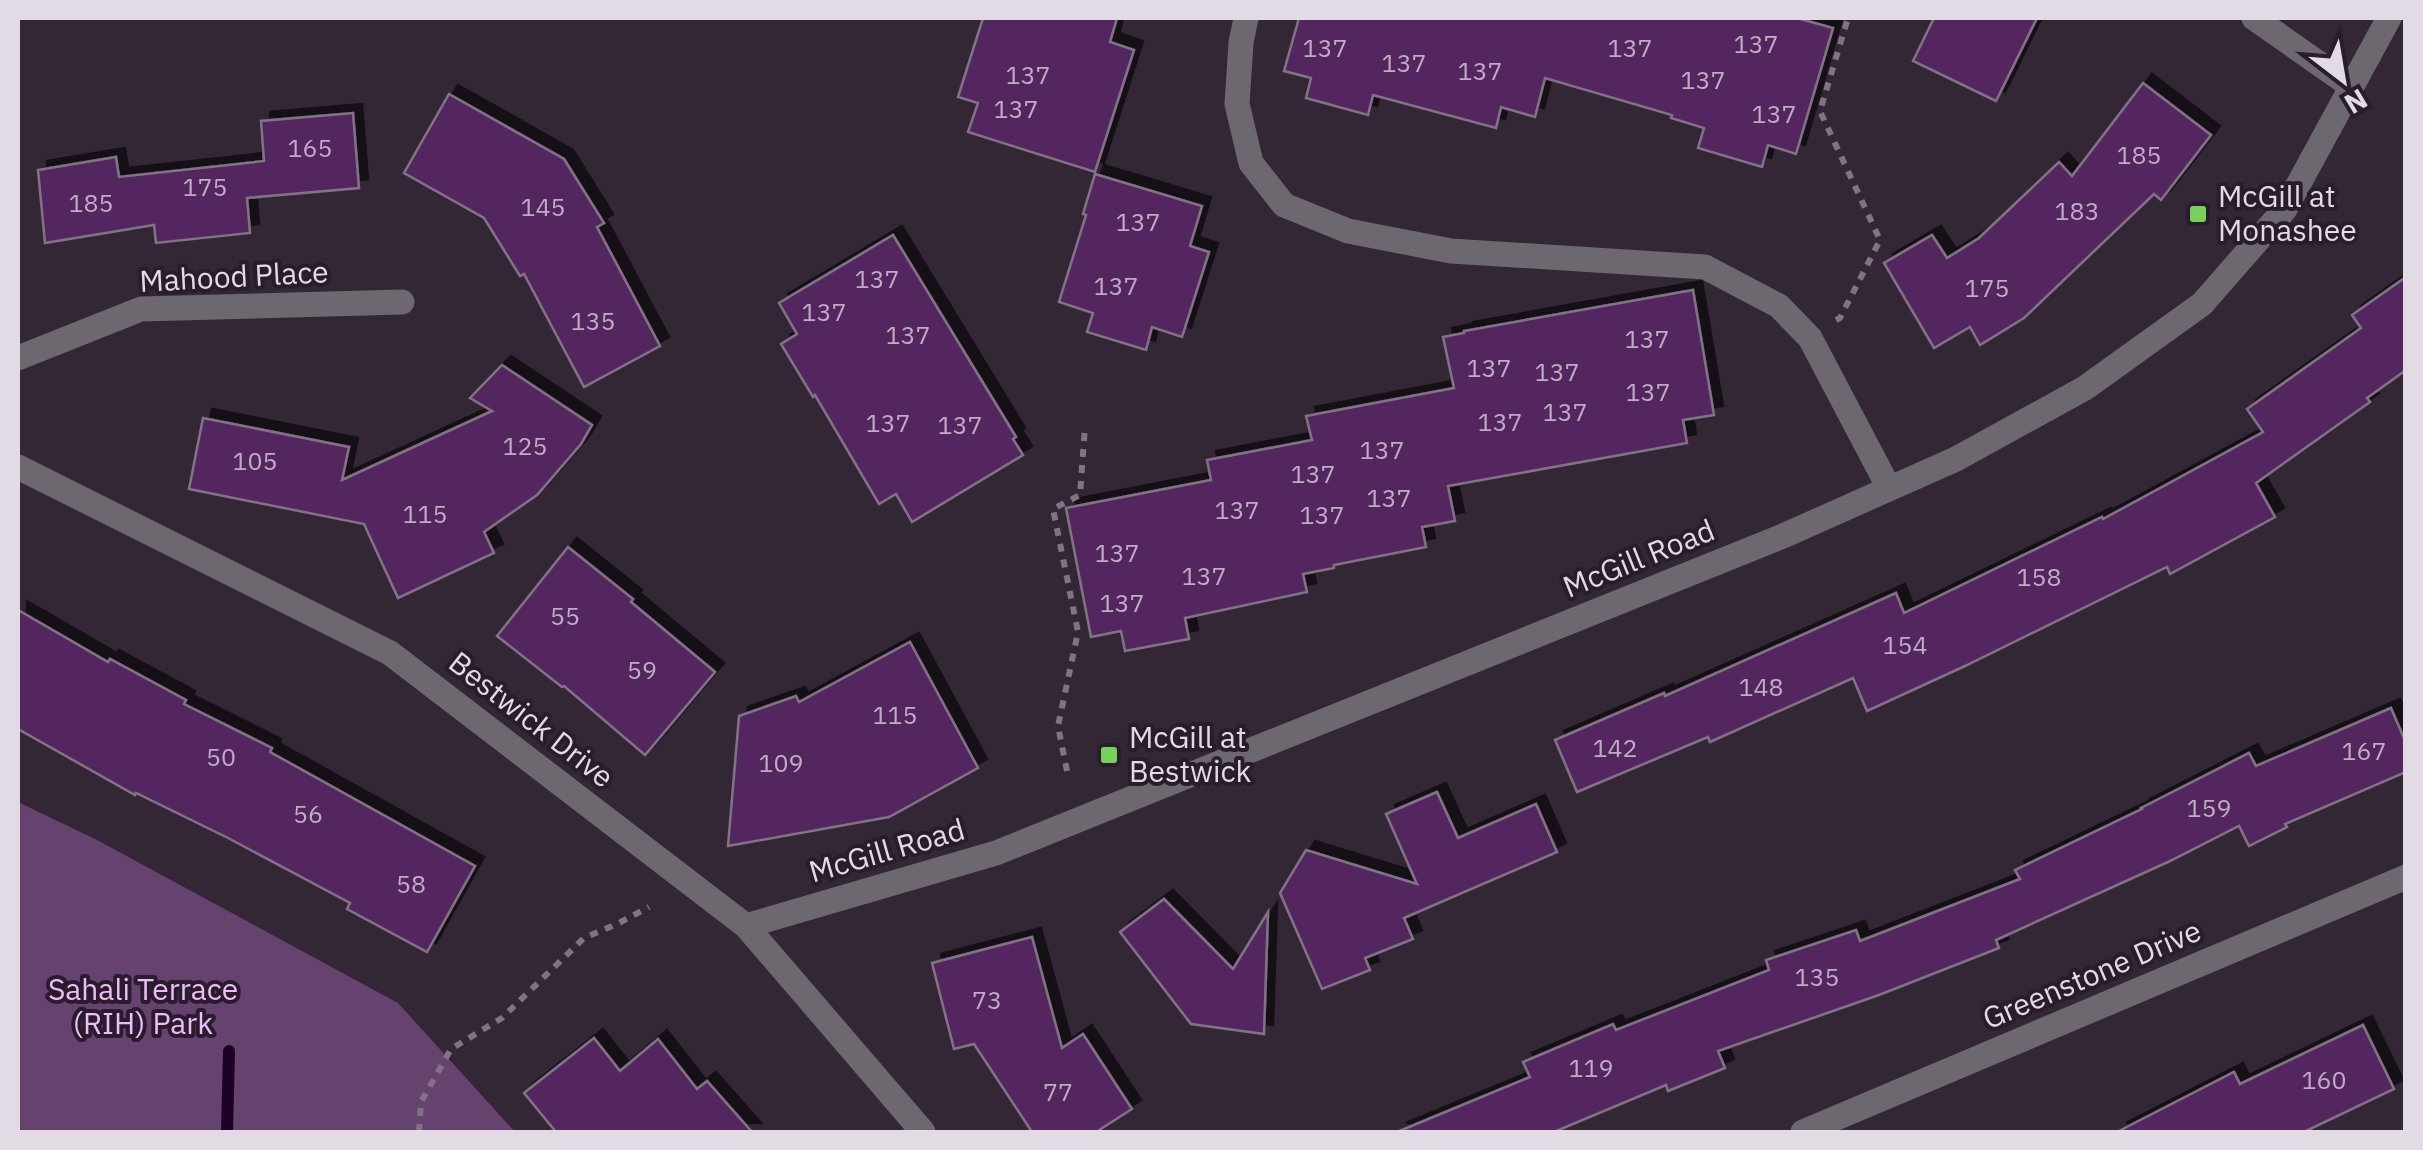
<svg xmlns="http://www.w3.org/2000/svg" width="2423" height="1150" font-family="'IBM Plex Sans',sans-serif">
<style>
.green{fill:#66426f}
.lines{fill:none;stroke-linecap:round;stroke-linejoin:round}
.stream{stroke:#1e0126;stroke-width:12}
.building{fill:#53285e;stroke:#817385;stroke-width:2.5;filter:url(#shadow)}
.path{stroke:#7f7481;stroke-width:6;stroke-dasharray:8 8;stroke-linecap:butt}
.service{stroke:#6d676f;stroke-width:25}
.minor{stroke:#6d676f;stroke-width:25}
.poi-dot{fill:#76d25a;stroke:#291d2c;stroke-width:4}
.labels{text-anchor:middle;stroke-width:8;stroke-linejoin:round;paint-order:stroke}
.number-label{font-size:25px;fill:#beaec2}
.poi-label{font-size:30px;fill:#e2dae4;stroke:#291d2c;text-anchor:start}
.street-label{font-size:30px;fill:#e2dae4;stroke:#291d2c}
.park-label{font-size:30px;fill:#efbbfd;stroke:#291d2c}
</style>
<defs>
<filter id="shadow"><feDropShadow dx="9" dy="-9" stdDeviation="0" flood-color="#0009"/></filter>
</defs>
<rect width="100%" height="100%" fill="#332736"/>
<!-- green -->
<path class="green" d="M18,802L97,840L398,1003L515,1132H18Z"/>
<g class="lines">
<!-- stream -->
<path class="stream" d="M227,1132L229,1051"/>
</g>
<!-- building -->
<g class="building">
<path d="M983,18H1117L1110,42L1134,50L1095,172L968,132L978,103L958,97Z"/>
<path d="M1299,18H1797L1833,28L1796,154L1768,145L1762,167L1698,148L1704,128L1671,118L1672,115L1545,78L1535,117L1501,107L1496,128L1373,95L1368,115L1306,98L1311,78L1284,71Z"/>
<path d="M1934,18H2037L1996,101L1913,61Z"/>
<path d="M2143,83L2211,135L2161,200L2154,194L2024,318L1980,345L1970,327L1934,348L1884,263L1932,235L1947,258L1979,238L2059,162L2072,176Z"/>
<path d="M449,94L564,159L604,223L597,227L660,346L584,387L524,274L520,276L484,218L404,173Z"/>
<path d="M353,113L359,188L247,198L250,233L156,243L154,225L45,243L38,170L116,157L119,177L264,161L261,121Z"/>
<path d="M1095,174L1202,206L1190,246L1209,252L1182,337L1152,327L1146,350L1087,332L1093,313L1059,302L1086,215L1083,214Z"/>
<path d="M893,235L1016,437L1013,439L1023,455L912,522L896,494L879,504L815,395L813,397L781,344L797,334L779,303Z"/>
<path d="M2406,277V370L2367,398L2370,402L2256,483L2275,517L2170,574L2167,567L1965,666L1867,711L1853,678L1710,742L1708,737L1577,792L1555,740L1664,693L1665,696L1896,593L1904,613L2102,517L2103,519L2263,432L2247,409L2361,328L2352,315Z"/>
<path d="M1693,290L1714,415L1683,420L1687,443L1448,486L1455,521L1422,527L1426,547L1334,565V568L1303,574L1307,592L1185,618L1189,639L1125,651L1121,631L1091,637L1066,508L1211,480L1207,460L1312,440L1306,416L1454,388L1443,337L1464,333V331Z"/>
<path d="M502,365L592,425L581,444L537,495L484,532L494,553L398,598L364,524L189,489L203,418L349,447L342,480L492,411L470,398Z"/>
<path d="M568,547L633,599L631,602L715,672L645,755L564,686L562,687L497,636Z"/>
<path d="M18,610L108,662L110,659L186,700L184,704L272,748L270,752L475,866L427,952L347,909L350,903L228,838L136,793L135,795L18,729Z"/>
<path d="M910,642L978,768L889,817L728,846L739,716L796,696L799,702Z"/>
<path d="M2391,708L2406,743V772L2285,824L2287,827L2249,846L2239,826L2168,862L1996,940L1999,948L1879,995L1718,1051L1725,1068L1668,1091L1666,1085L1554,1132H1397L1530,1077L1523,1062L1613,1024L1616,1030L1769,970L1766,960L1856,930L1860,941L2020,879L2015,870L2142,809L2141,808L2249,753L2256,766Z"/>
<path d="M1437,792L1458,838L1536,804L1557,852L1404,918L1413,939L1365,958L1370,970L1322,989L1280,893L1306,850L1417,884L1386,814Z"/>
<path d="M1164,899L1233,969L1268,912L1264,1034L1191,1024L1120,932Z"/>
<path d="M1032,937L1062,1048L1083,1034L1132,1109L1096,1132H1032L974,1044L954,1049L932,963Z"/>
<path d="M2363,1025L2394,1089L2304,1132H2117L2234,1072L2240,1084Z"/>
<path d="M594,1038L620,1071L658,1039L697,1089L707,1081L752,1132H556L524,1093Z"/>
</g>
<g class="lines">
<!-- path -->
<g class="path">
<path d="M1836,320L1840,318L1880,240L1820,111L1848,18"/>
<path d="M1067,771L1058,726L1078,632L1053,509L1080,495L1085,426"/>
<path d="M419,1132L421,1102L451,1049L502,1018L584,938L617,924L649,907"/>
</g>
<!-- service -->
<path class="service" d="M1246,18L1241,43L1237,104L1251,163L1284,205L1348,231L1451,251L1705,267L1779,306L1810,338L1889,488"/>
<!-- minor -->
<g class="minor">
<path d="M2254,18L2351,86"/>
<path d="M18,358L141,309L402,302"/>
<path d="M18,467L390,653L746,926L923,1132"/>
<path d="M746,926L996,853L1783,536L1956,459L2085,388L2202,304L2285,209L2389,18"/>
<path d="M1803,1132L2406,877"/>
</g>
</g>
<!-- markers -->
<g class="poi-dot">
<rect x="2188" y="204" width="20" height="20" rx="5"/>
<rect x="1099" y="745" width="20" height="20" rx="5"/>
</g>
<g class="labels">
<!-- number labels -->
<g class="number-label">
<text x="1756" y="53">137</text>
<text x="1325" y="57">137</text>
<text x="1630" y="57">137</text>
<text x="1404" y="72">137</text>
<text x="1480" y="80">137</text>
<text x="1028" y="84">137</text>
<text x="1703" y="89">137</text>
<text x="1016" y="118">137</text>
<text x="1774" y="123">137</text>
<text x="310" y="157">165</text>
<text x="2139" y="164">185</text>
<text x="205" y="196">175</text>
<text x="91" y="212">185</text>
<text x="543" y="216">145</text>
<text x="2077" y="220">183</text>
<text x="1138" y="231">137</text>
<text x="877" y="288">137</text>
<text x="1116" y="295">137</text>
<text x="1987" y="297">175</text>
<text x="824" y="321">137</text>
<text x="593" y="330">135</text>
<text x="908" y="344">137</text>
<text x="1647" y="348">137</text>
<text x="1489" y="377">137</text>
<text x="1557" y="381">137</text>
<text x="1648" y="401">137</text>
<text x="1565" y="421">137</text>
<text x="1500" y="431">137</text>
<text x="888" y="432">137</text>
<text x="960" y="434">137</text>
<text x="525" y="455">125</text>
<text x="1382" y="459">137</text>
<text x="255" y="470">105</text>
<text x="1313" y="483">137</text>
<text x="1389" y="507">137</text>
<text x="1237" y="519">137</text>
<text x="425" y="523">115</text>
<text x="1322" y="524">137</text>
<text x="1117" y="562">137</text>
<text x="1204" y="585">137</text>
<text x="2039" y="586">158</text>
<text x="1122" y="612">137</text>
<text x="565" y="625">55</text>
<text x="1905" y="654">154</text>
<text x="642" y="679">59</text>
<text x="1761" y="696">148</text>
<text x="895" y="724">115</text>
<text x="1615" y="757">142</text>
<text x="2364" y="760">167</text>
<text x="221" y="766">50</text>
<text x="781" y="772">109</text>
<text x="2209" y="817">159</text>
<text x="308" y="823">56</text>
<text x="411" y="893">58</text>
<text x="1817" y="986">135</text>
<text x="987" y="1009">73</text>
<text x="1591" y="1077">119</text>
<text x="2324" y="1089">160</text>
<text x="1058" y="1101">77</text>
</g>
<!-- poi labels -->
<g class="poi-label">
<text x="2218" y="207">McGill at<tspan x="2218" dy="34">Monashee</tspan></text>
<text x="1129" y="748">McGill at<tspan x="1129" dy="34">Bestwick</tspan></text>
</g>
<!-- street labels -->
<g class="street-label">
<text transform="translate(234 277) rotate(-3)" y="10">Mahood Place</text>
<text transform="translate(1639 559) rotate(-22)" y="10">McGill Road</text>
<text transform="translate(531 720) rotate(38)" y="10">Bestwick Drive</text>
<text transform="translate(887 851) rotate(-16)" y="10">McGill Road</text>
<text transform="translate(2092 975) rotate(-23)" y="10">Greenstone Drive</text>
</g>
<!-- park labels -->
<g class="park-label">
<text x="143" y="1000">Sahali Terrace<tspan x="143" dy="34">(RIH) Park</tspan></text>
</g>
</g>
<!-- border -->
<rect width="2423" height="1150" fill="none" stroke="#e2dae4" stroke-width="40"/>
<!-- north arrow -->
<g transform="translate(2343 80) rotate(149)" stroke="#291d2c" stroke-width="8" paint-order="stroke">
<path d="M0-8L18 38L0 25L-18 38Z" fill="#e2dae4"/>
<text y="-15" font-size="28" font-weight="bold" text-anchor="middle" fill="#e2dae4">N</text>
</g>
</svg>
